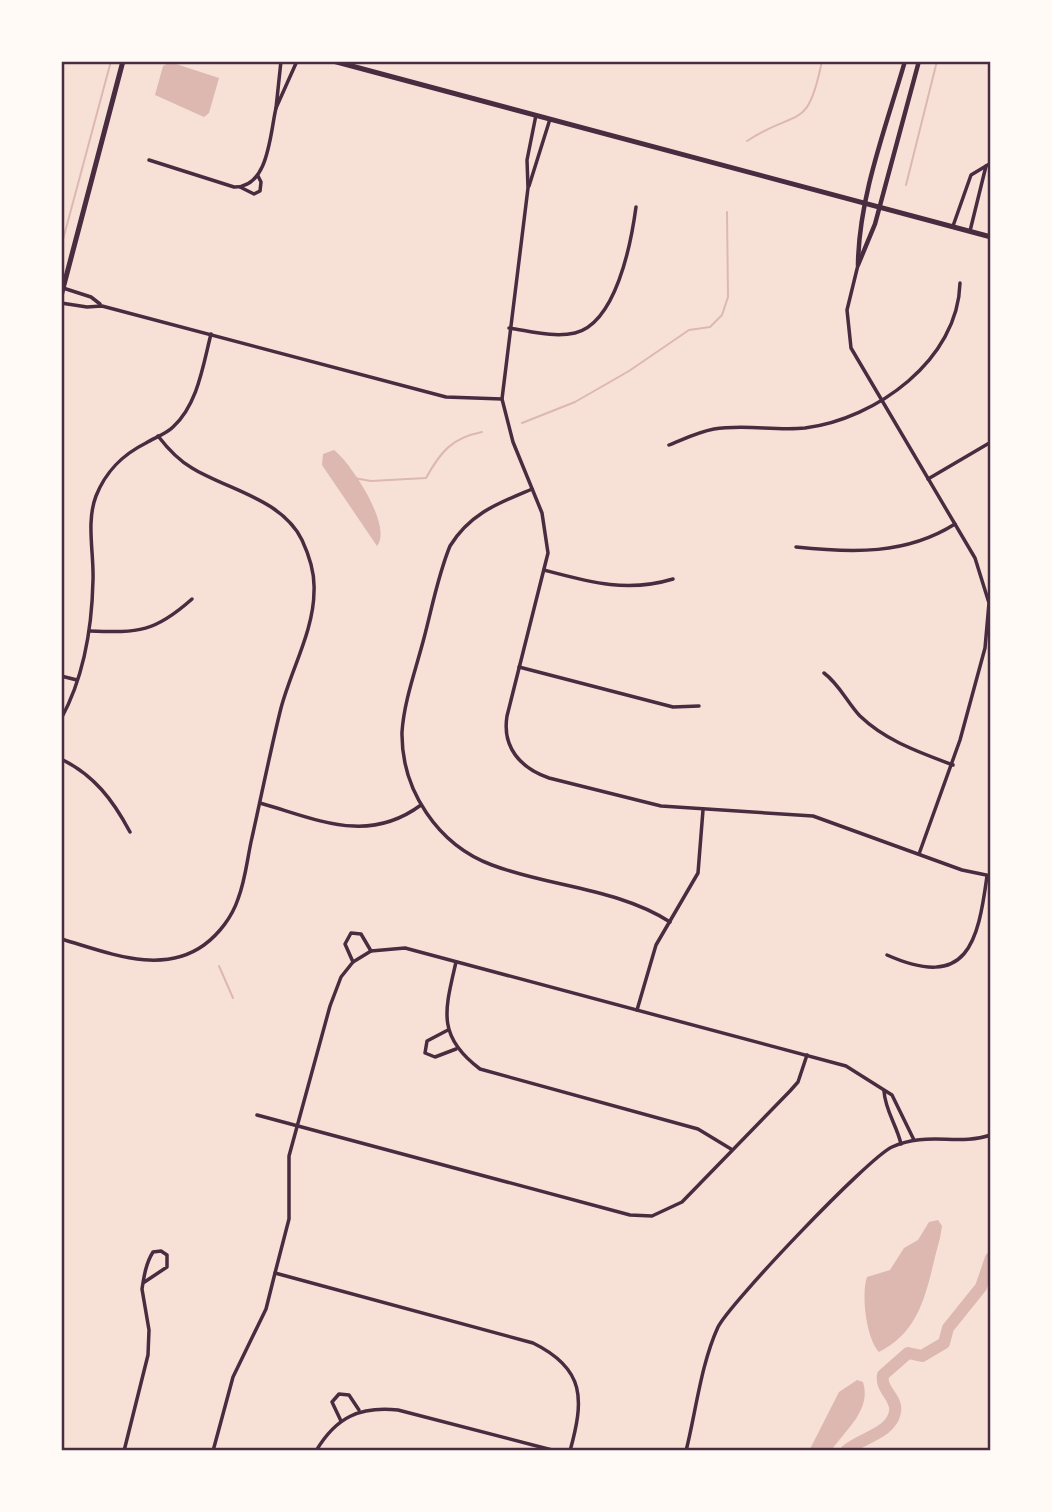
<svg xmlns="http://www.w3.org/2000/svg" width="1052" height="1512" font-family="'DM Sans',sans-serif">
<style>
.water{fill:#dcb8b0}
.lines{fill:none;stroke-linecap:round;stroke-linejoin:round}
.stream{stroke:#dcb8b0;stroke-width:2}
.river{stroke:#dcb8b0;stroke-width:12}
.minor{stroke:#4a2c40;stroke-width:3.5}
.tertiary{stroke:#4a2c40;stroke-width:4.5}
.secondary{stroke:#4a2c40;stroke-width:5}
.neatline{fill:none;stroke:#4a2c40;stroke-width:2.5}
</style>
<rect width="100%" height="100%" fill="#f7e1d7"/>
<!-- water -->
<g class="water">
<path d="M170,62L219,78L209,113L204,117L155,95L163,66Z"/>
<path d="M334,450C351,463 393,527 377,546L322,465L323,454Z"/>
<path d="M938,1220L942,1226L940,1238C927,1283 925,1329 879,1352C866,1338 861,1294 867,1277L890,1270L904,1248L918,1240L929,1222Z"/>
<path d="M857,1380L863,1382C872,1410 845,1430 831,1451H809L839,1392Z"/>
</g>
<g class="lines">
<!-- stream -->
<g class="stream">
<path d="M747,141C798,107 807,134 822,61"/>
<path d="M906,185L937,61"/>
<path d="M61,247L111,61"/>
<path d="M522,423L575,402L629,371L689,330L710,327L722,315L728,297L727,212"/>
<path d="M354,478L371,481L426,478C441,451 452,438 482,432"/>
<path d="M219,966L233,998"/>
</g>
<!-- river -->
<path class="river" d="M846,1451C860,1438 891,1434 895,1412C898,1398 880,1390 883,1375L908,1353L922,1356L944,1343L948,1328L981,1287L991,1258"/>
<!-- minor -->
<g class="minor">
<path d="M281,61L276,108L297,61"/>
<path d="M536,115L527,160L528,188L502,399L513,442L542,513L548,553L507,716C502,747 520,768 549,778L661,806L813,816L962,870L991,876"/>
<path d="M149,160L234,187C269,188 270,133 276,108"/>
<path d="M529,186L550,119"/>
<path d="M240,187L254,194L260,191L261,182L258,176"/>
<path d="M953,226L971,175L991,163"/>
<path d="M970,231L986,166"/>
<path d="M858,265L847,310L851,348L975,558L989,603L985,648L960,740L919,854"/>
<path d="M63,288L91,297L100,304"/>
<path d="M61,303L87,307L102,306L446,397L502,399"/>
<path d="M509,328C530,331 554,338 575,333C616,323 631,244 636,207"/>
<path d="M669,445C684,439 698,432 714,429C744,424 775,431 805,428C876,419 958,360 960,283"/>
<path d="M928,479L991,442"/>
<path d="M532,489C499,503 470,513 450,546C438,575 432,608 424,638C416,669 404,701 402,732C401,790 438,845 492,865C550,887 617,888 670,922"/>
<path d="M796,547C852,553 906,555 955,524"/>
<path d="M544,570C589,582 627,593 673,579"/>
<path d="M90,631C139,633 155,632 192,599"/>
<path d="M519,667L673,707L699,706"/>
<path d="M824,673C839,684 847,702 860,716C886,741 919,752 953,765"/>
<path d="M61,676L77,680"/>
<path d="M61,719C84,677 92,628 93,580C94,553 86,522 96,496C106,471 122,455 146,443C154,438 166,434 173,427C198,404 203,365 211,334"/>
<path d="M61,759C94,775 113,800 130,832"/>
<path d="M260,803C317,819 367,845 421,805"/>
<path d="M61,939C107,952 161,976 204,945C219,934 232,917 238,899C245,881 247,861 251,842C261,798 270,752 281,708C291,670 314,630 314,591C315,574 309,555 302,540C282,499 228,490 192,468C178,460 168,449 158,436"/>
<path d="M887,955C968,991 978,942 987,876"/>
<path d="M353,962L345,944L351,933L361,934L371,951"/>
<path d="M456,962C445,1010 436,1036 480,1069L698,1129L731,1149"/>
<path d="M637,1010L656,945L698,873L703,810"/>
<path d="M448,1030L427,1041L425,1053L435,1057L456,1049"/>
<path d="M884,1091C885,1110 897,1126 901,1144"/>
<path d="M257,1115L630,1215L652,1216L682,1202L790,1091L798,1082L807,1055"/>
<path d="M275,1273L533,1343C586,1369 584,1400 570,1451"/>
<path d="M341,1421L332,1402L339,1394L349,1395L359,1410"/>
<path d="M124,1451L148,1355L149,1330L142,1289C144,1276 146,1263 153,1252L161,1251L167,1255V1267L143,1283"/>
<path d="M213,1451L233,1377L266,1309L275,1273L289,1219V1156L330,1006L341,977L353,962L371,951L405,948L846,1066L892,1095L914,1140"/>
<path d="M316,1451C336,1417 360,1406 398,1410L556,1451"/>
<path d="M686,1451C696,1411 701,1364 718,1327C730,1303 868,1158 892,1147C926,1131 958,1146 991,1135"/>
</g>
<!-- tertiary -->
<g class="tertiary">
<path d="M858,264C859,196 886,127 905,61"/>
<path d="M858,265L875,224L919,61"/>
</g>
<!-- secondary -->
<g class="secondary">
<path d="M333,61L991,237"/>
<path d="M61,296L123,61"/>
</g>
</g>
<!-- border -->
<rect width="1052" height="1512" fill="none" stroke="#fffaf5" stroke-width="126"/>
<rect x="63" y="63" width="926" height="1386" class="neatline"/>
</svg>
